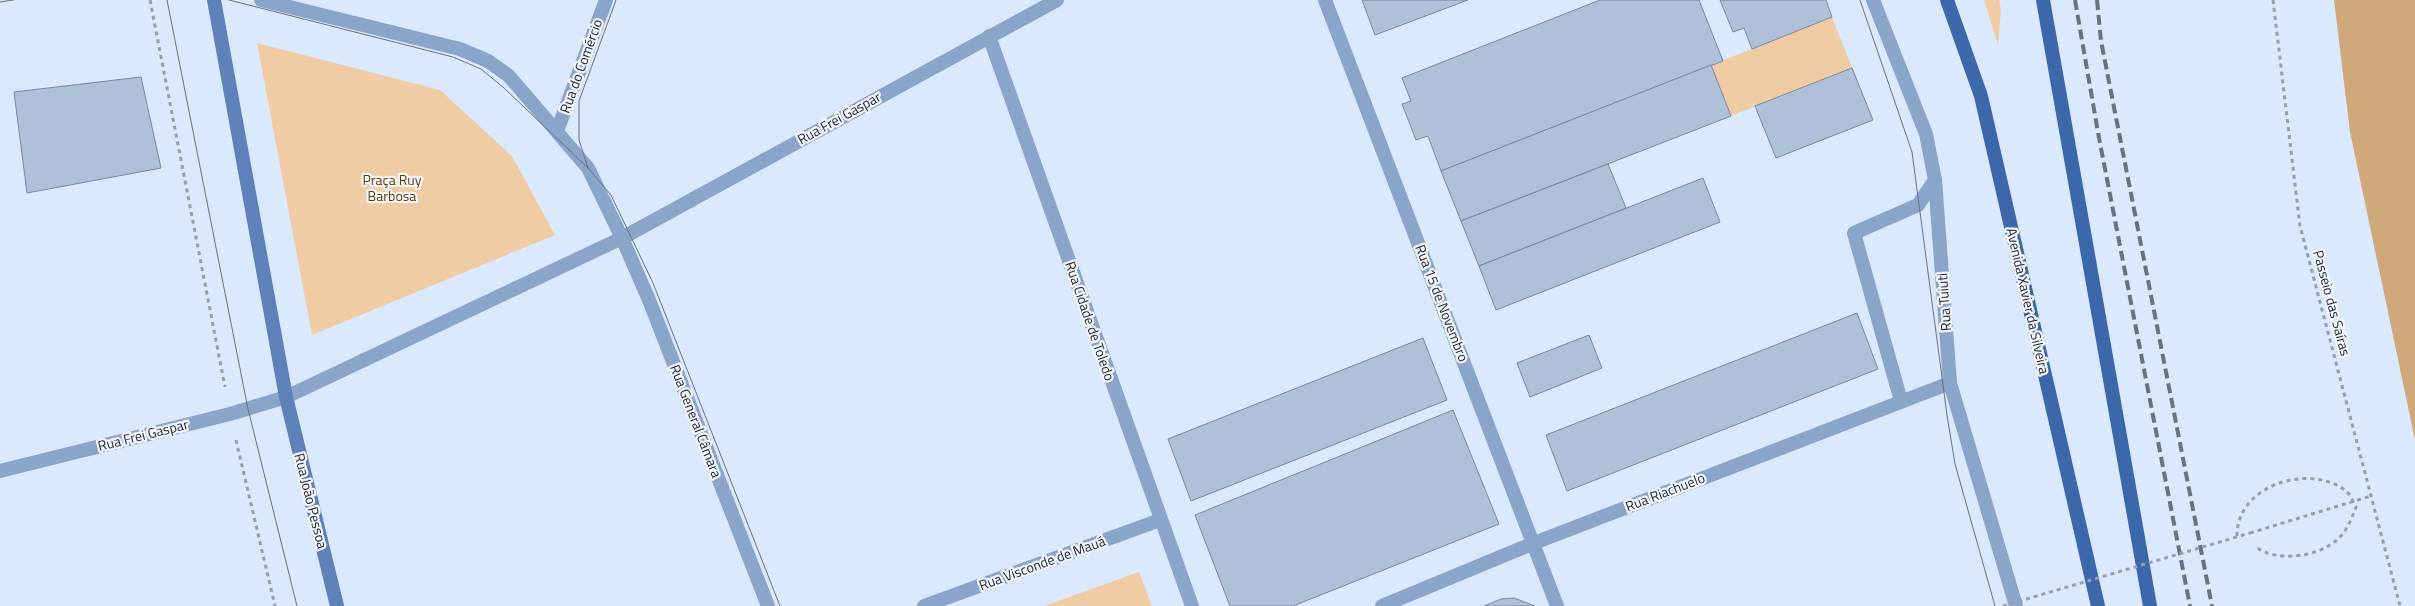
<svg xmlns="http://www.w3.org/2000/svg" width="2415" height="606" font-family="'Titillium Web',sans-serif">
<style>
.green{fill:#efcca3}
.water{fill:#d0a97a}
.building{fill:#afc0d9;stroke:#78889f}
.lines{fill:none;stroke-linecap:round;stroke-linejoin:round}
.path{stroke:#949faf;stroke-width:3;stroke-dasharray:4 4;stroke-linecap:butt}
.service{stroke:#8ba4c9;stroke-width:14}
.minor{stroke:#8ba4c9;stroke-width:14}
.tertiary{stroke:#8ba4c9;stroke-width:14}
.secondary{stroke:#5d81b8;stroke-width:14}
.primary{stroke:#3c68ab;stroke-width:14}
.tram{stroke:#697281;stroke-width:1}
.rail{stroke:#697281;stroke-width:4;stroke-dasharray:10 5;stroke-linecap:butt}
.path-bridge{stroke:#949faf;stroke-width:3;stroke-dasharray:4 4;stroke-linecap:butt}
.labels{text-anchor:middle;stroke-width:4.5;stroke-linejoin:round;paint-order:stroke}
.street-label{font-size:14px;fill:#252b35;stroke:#f2f5fa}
.park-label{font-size:14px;fill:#653f02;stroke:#f2f5fa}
</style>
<rect width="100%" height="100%" fill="#dbe9fe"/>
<!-- green -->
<g class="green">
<path d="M1984,0H1999L2001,10L1998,45Z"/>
<path d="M1832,17L1852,68L1731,116L1711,65Z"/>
<path d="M257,43L440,90L512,156L555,235L312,335Z"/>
<path d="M1139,572L1152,606H1044Z"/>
</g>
<!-- water -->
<path class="water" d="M2334,0H2415V440L2350,132Z"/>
<!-- building -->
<g class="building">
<path d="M1362,0H1468L1375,35Z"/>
<path d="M1600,0H1699L1723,61L1441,171L1428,136L1416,140L1402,104L1411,101L1402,78Z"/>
<path d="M1720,0H1826L1832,17L1752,49L1744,28L1733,32Z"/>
<path d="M1711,65L1731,116L1461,221L1441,171Z"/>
<path d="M1852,68L1873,120L1776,158L1755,106Z"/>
<path d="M141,77L161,168L27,193L14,92Z"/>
<path d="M1608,164L1626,208L1479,266L1461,221Z"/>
<path d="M1703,178L1720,222L1496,310L1479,266Z"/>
<path d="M1857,313L1878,369L1567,491L1546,435Z"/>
<path d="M1589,335L1602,368L1530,397L1517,363Z"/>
<path d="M1423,338L1447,400L1191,501L1168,439Z"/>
<path d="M1453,410L1499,524L1293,606H1230L1195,515Z"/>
<path d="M1514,598L1535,606H1484L1501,599Z"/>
</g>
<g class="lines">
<!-- path -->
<g class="path">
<path d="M150,0L225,387"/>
<path d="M2273,0L2300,226L2400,606"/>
<path d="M236,440L275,606"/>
<path d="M2250,533L2371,496"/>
<path d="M2237,536C2236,486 2309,462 2346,491C2350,494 2353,502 2356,507C2352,518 2347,530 2339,538C2320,557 2277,563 2256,547"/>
</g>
<!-- service -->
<path class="service" d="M1901,401L1854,233L1918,205L1935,180"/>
<!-- minor -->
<g class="minor">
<path d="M1325,0L1557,606"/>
<path d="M1873,0L1926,134L1935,180L1950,383L2016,606"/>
<path d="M989,36L1192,606"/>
<path d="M557,131L606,0"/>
<path d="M0,471L230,414L286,397L622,238L1057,0"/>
<path d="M924,606L1160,520"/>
<path d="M1382,606L1534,543L1950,383"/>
</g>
<!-- tertiary -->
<path class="tertiary" d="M261,0L460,49L488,61L509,76L588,168L622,238L649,300L768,606"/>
<!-- secondary -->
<path class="secondary" d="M214,0L286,397L337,606"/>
<!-- primary -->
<g class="primary">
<path d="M1947,0L1981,96L2098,606"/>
<path d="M2043,0L2150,606"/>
</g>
<!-- tram -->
<g class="tram">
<path d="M167,0L248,409L297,606"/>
<path d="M229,0L453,57L481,69L504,88L588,168L611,195L653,283L780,606"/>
<path d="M1860,0L1912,152L1947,415L1955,464L1995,606"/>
<path d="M0,2L13,0"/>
<path d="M588,168L579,140V101L616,0"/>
</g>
<!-- rail -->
<g class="rail">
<path d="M2075,0L2099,138L2190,606"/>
<path d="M2097,0L2101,41L2212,606"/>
</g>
<!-- path-bridge -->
<path class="path-bridge" d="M2003,606L2250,533"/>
</g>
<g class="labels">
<!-- street labels -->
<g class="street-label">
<text transform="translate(581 66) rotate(-70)" y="5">Rua do Comércio</text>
<text transform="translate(839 118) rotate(-29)" y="5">Rua Frei Gaspar</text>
<text transform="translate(2028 301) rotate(77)" y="5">Avenida Xavier da Silveira</text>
<text transform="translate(1944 302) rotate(-94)" y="5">Rua Tuiuti</text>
<text transform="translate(1442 303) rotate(69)" y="5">Rua 15 de Novembro</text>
<text transform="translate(2332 303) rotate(75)" y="5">Passeio das Saíras</text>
<text transform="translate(1090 321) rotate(71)" y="5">Rua Cidade de Toledo</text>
<text transform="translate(696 421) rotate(69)" y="5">Rua General Câmara</text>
<text transform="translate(143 435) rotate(-14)" y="5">Rua Frei Gaspar</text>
<text transform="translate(1665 492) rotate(-21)" y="5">Rua Riachuelo</text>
<text transform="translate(311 501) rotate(76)" y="5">Rua João Pessoa</text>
<text transform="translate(1042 563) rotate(-20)" y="5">Rua Visconde de Mauá</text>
</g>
<!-- park labels -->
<g class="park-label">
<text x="392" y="185">Praça Ruy<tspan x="392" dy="16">Barbosa</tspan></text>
</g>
</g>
</svg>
